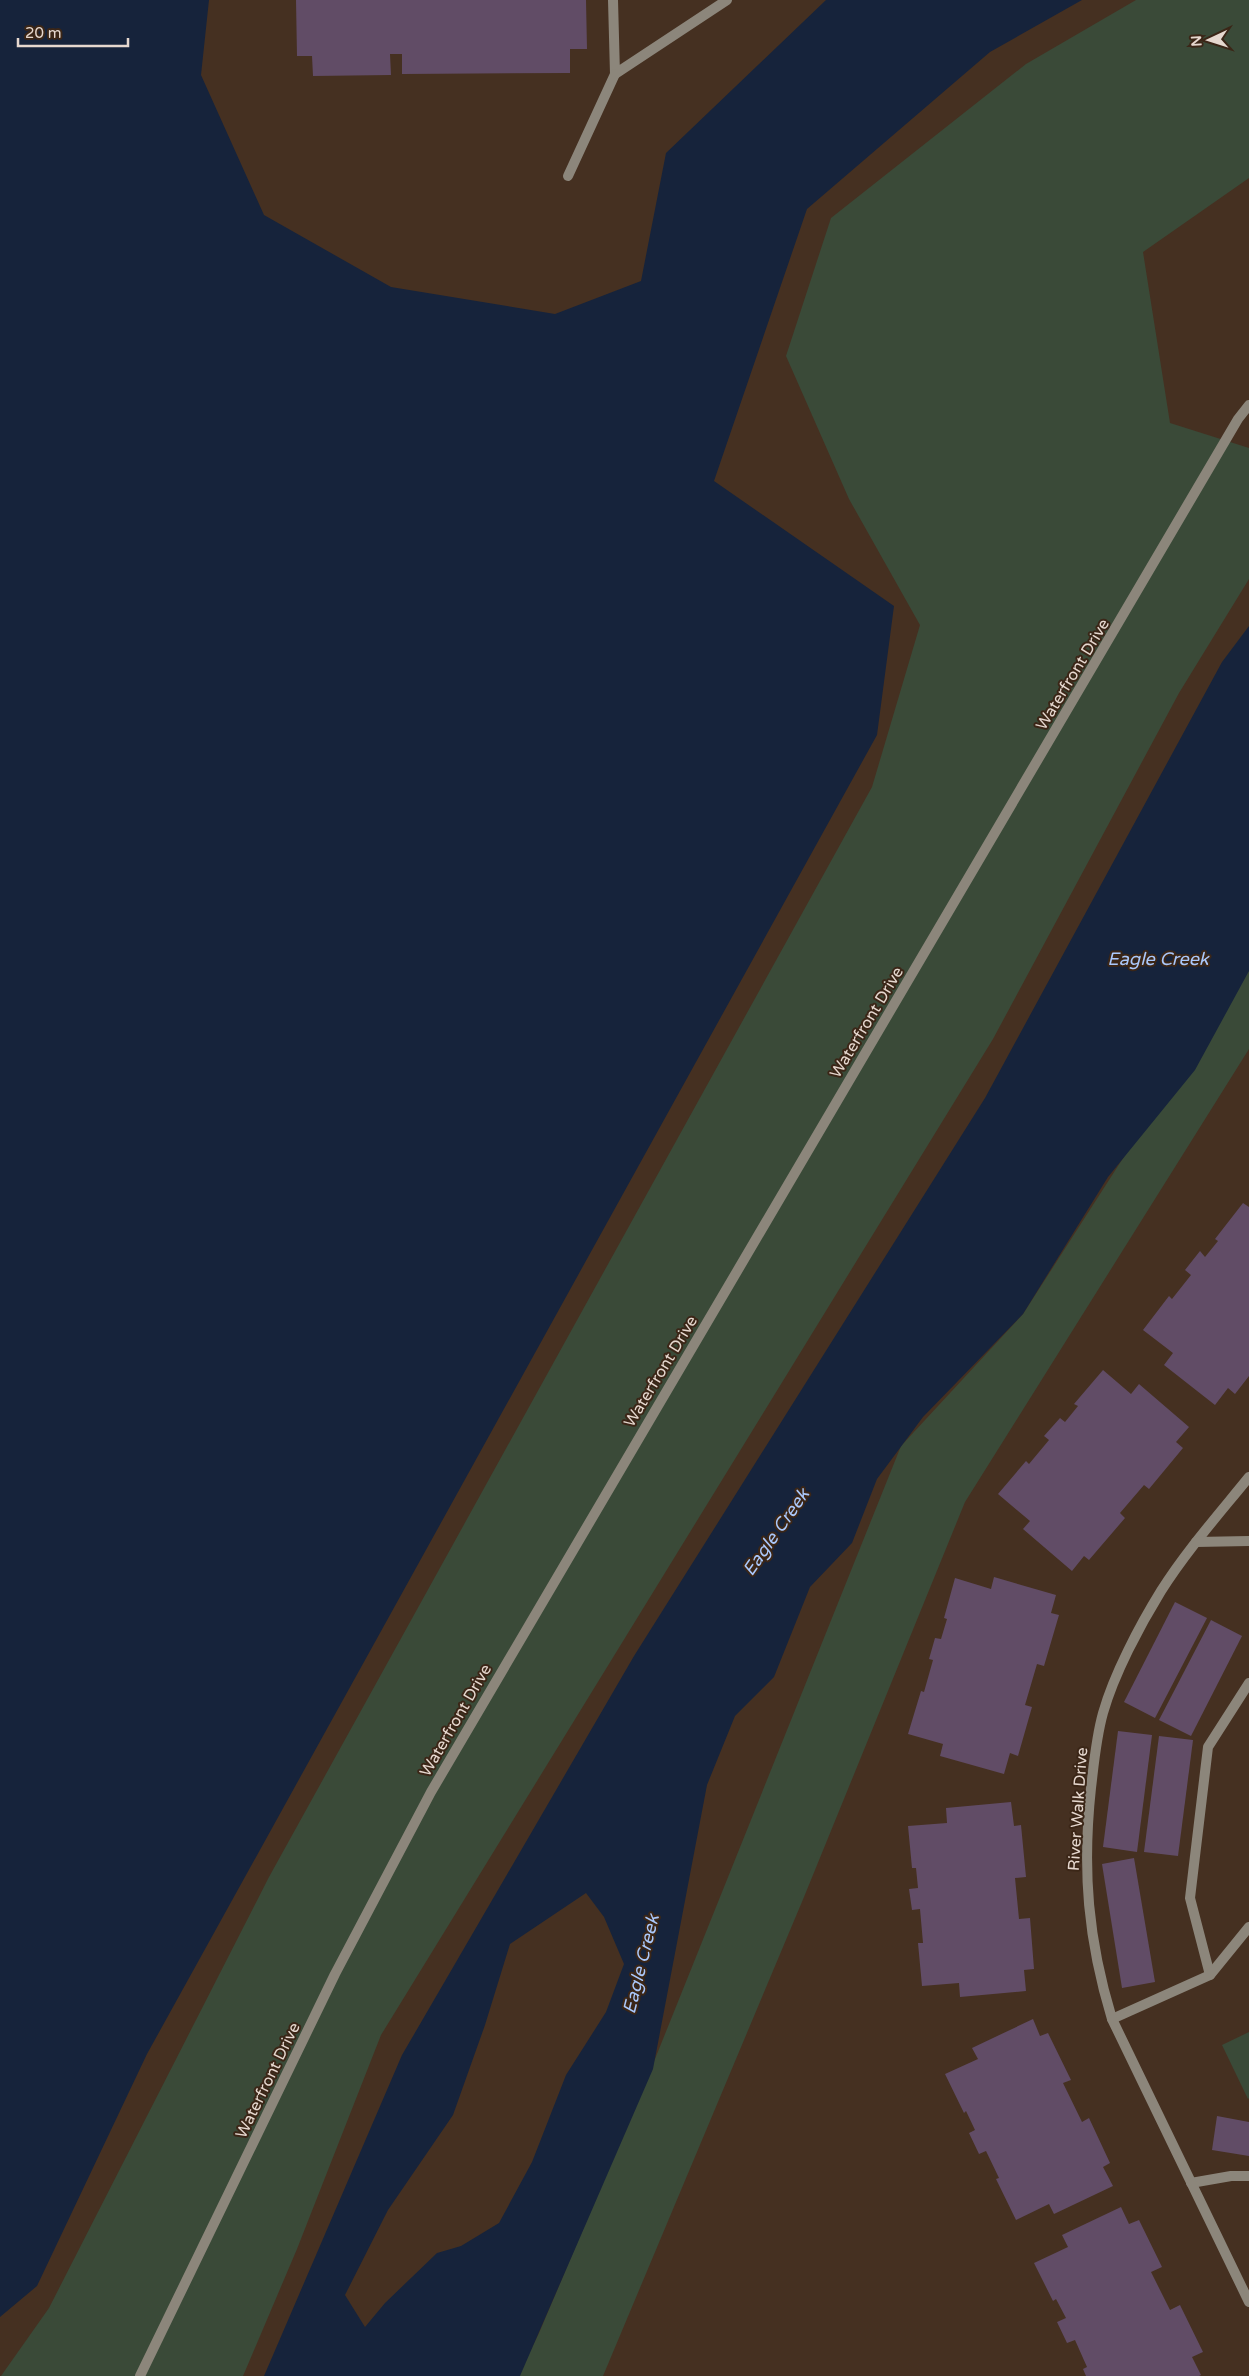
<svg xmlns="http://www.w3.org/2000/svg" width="1249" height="2376" font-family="'Varela Round',sans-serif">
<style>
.green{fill:#3a4a38}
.water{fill:#16233b;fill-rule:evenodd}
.building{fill:#614c66}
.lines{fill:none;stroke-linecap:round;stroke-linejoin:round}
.lane{stroke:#8c867b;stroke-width:10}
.street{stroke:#8c867b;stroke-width:10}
.labels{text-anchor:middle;stroke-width:4;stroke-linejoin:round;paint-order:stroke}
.street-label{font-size:16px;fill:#e6d8cf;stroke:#3b2617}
.water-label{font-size:18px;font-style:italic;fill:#aac8fb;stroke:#3b2617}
</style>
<rect width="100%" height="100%" fill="#453021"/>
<!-- green -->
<g class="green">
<path d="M1136,0H1249V178L1143,252L1170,423L1249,448V579L1179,693L993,1039L381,2035L297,2249L243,2376H1L49,2308L269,1877L872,787L920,625L849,499L786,356L831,218L1026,64Z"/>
<path d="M1249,962V1049L965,1502L804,1897L603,2376H518L539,2333L655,2059L901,1446L1023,1314Z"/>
<path d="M1249,2032V2098L1248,2099L1222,2045Z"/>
</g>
<!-- water -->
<g class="water">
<path d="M0,0H209L201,75L264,215L391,287L555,314L641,281L666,153L826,0H1082L990,52L807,209L714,481L894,606L877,735L147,2054L37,2286L0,2317Z"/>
<path d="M1249,626V971L1195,1070L1108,1177L1023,1314L923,1417L877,1479L852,1543L810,1587L774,1677L735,1716L707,1785L653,2069L520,2376H264L402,2055L634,1656L985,1098L1222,662ZM586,1893L604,1917L624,1964L606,2012L566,2075L532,2162L499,2223L461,2246L437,2253L385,2303L365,2327L345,2295L388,2210L453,2115L485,2025L510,1944Z"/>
</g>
<!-- building -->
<g class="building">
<path d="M296,0H586L587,49H570V73L402,74V54H390L391,75L313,76L312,56H297Z"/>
<path d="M1243,1203L1249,1207V1376L1235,1394L1228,1388L1215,1405L1164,1365L1173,1353L1143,1330L1169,1296L1172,1299L1191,1275L1185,1270L1200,1251L1205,1257L1218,1241L1215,1239Z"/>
<path d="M1103,1370L1131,1394L1139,1384L1189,1427L1176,1442L1183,1448L1149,1489L1144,1485L1120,1513L1125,1518L1089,1560L1084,1556L1072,1571L1023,1529L1030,1521L998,1494L1026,1461L1029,1464L1049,1440L1044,1436L1060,1418L1065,1422L1078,1406L1074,1404Z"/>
<path d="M994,1577L1056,1595L1051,1613L1059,1615L1044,1666L1037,1664L1025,1705L1032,1707L1018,1756L1010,1753L1004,1774L940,1756L943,1744L908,1734L921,1691L924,1692L933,1660L929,1659L935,1638L941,1639L947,1619L944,1618L955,1578L991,1589Z"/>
<path d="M1175,1602L1207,1618L1155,1718L1124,1702Z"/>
<path d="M1211,1620L1242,1636L1191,1736L1159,1720Z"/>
<path d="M1118,1731L1152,1735L1137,1852L1103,1847Z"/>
<path d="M1159,1736L1193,1740L1178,1856L1144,1852Z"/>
<path d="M1011,1802L1014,1826L1021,1825L1026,1877L1015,1878L1019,1919L1030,1918L1034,1969L1024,1970L1026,1991L960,1997L959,1983L922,1986L918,1943H923L920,1909L912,1910L909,1889L918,1888L916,1868H912L908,1826L947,1823L946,1808Z"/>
<path d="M1134,1858L1155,1982L1122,1988L1102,1864Z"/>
<path d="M1033,2019L1040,2036L1048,2033L1071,2080L1063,2083L1082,2122L1089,2118L1110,2163L1103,2167L1113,2186L1054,2214L1049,2204L1016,2220L996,2179L999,2178L986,2151L979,2154L969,2133L975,2130L966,2111L964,2113L945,2074L978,2059L972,2048Z"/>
<path d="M1217,2116L1249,2122V2156L1212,2150Z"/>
<path d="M1121,2207L1129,2224L1139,2220L1162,2267L1151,2272L1170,2310L1180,2305L1203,2352L1192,2357L1201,2375L1199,2376H1086L1083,2369L1087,2367L1075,2340L1067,2343L1057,2322L1066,2318L1056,2299L1053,2301L1034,2263L1068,2247L1062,2235Z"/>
</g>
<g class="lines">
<!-- lane -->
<g class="lane">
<path d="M613,0L615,74L727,0"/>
<path d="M568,176L615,74"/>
<path d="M1210,1975L1190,1898L1208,1747L1249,1683"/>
<path d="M1112,2019L1210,1975L1249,1927"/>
<path d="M1191,2183L1231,2176H1249"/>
</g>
<!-- street -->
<g class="street">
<path d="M1249,1477C1219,1514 1187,1550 1161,1591C1140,1625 1114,1674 1103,1713C1096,1738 1094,1763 1091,1788C1082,1871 1088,1940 1112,2019L1249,2302"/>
<path d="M1196,1542L1249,1541"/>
<path d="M140,2376L335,1974L431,1792L1238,419L1249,405"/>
</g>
</g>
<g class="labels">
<!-- street labels -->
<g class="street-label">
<text transform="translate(1072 674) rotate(-59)" y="6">Waterfront Drive</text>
<text transform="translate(866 1022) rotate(-59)" y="6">Waterfront Drive</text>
<text transform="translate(660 1371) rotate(-59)" y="6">Waterfront Drive</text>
<text transform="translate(455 1720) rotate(-60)" y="6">Waterfront Drive</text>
<text transform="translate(1077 1809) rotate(-86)" y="6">River Walk Drive</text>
<text transform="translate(267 2080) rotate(-64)" y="6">Waterfront Drive</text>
</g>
<!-- water labels -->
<g class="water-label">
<text x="1158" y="965">Eagle Creek</text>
<text transform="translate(776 1532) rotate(-55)" y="6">Eagle Creek</text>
<text transform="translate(641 1964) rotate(-76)" y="6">Eagle Creek</text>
</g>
</g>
<!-- north arrow -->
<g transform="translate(1209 40) rotate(266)" stroke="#3b2617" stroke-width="4" paint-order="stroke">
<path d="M0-4L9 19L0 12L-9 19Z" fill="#e6d8cf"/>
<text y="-8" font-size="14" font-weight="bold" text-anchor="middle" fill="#e6d8cf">N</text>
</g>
<!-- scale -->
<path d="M18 38v8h110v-8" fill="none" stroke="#e6d8cf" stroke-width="2.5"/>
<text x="25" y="38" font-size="15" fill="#e6d8cf" stroke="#3b2617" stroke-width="4" paint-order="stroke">20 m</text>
</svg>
